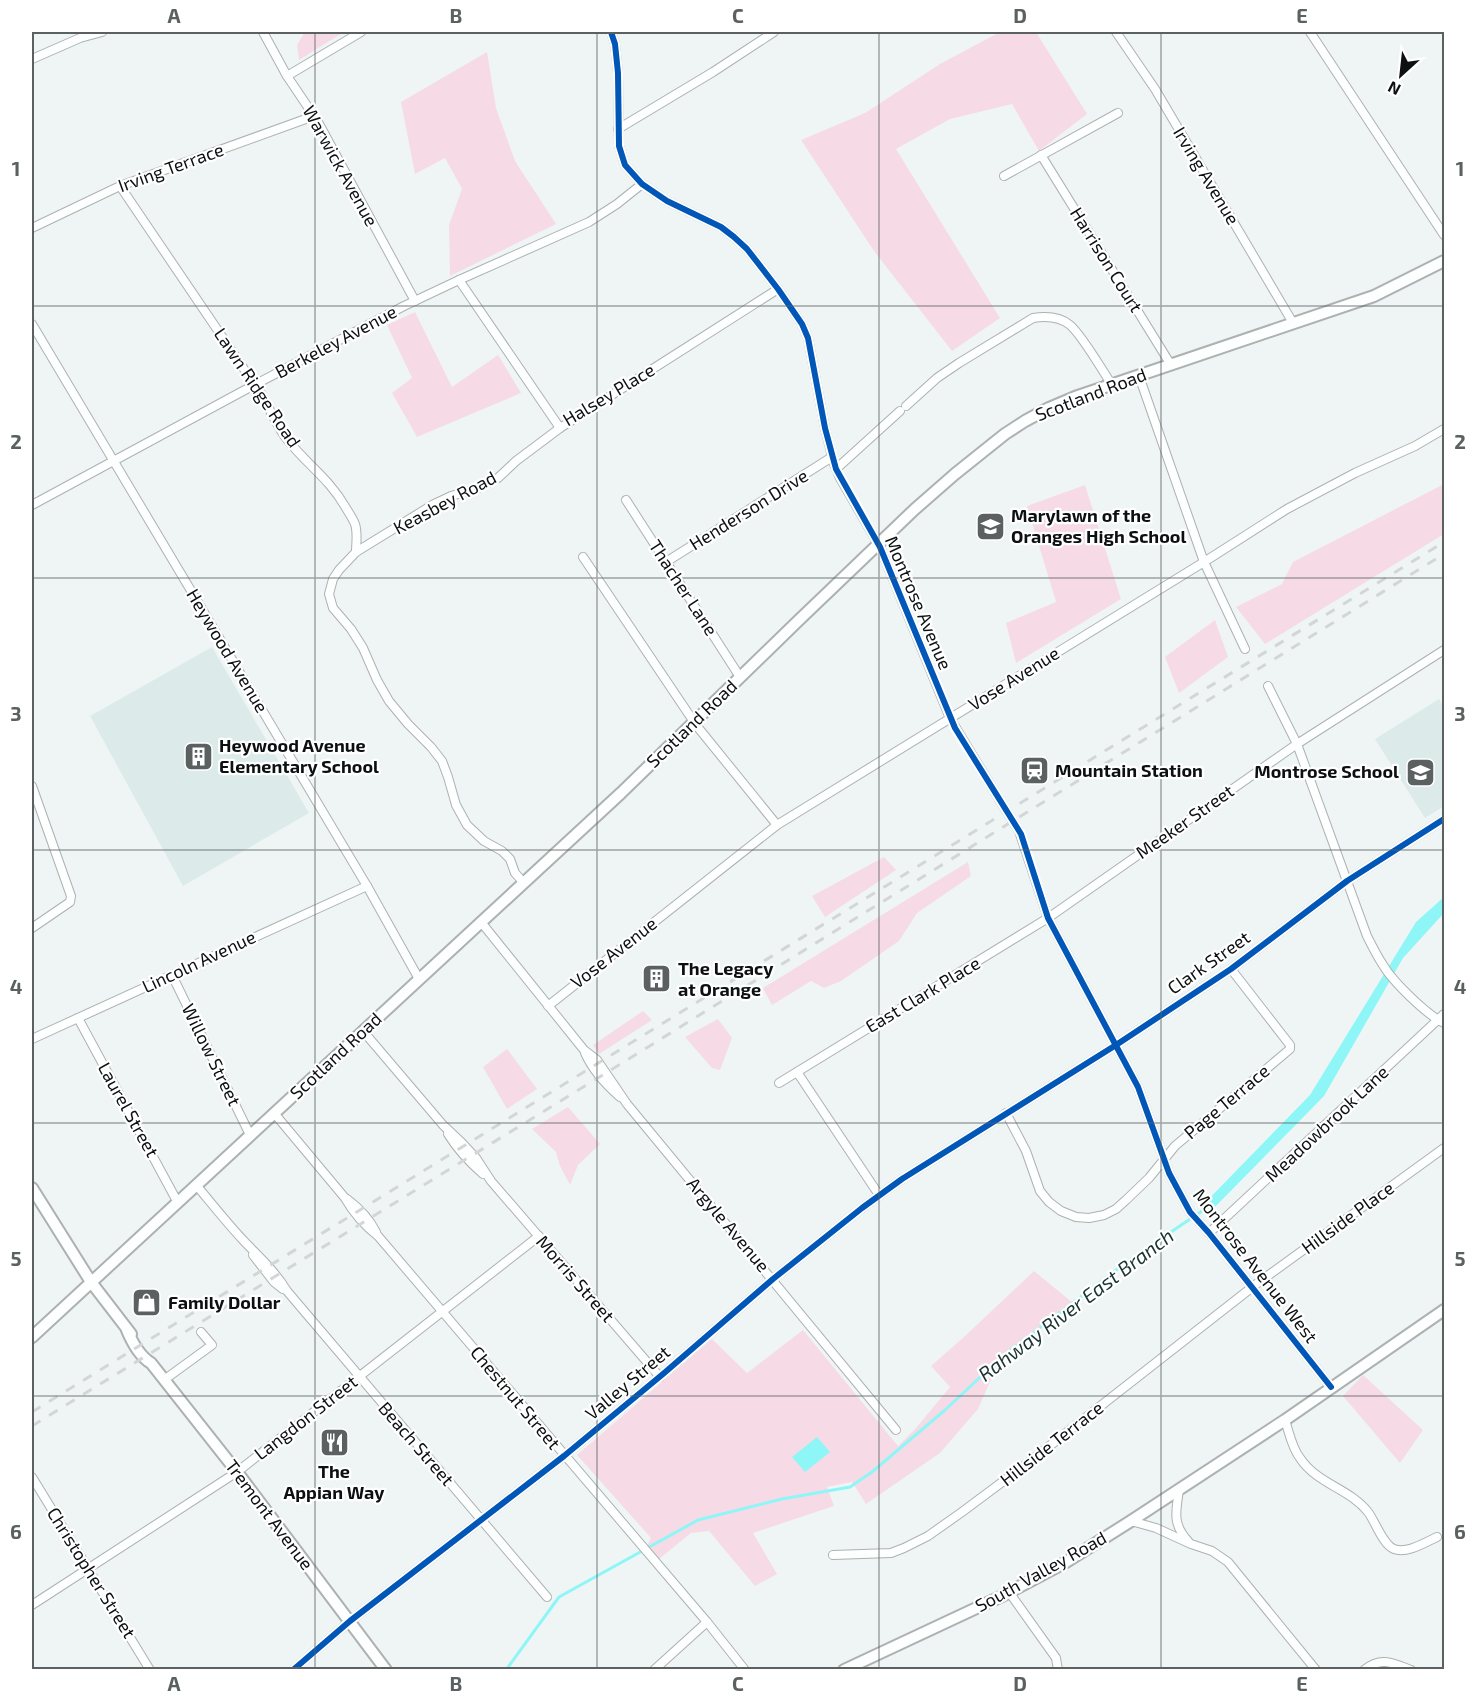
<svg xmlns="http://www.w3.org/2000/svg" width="1476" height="1701" font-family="'Exo 2',sans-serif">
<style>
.built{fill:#dcebea}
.green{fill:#f6dbe6}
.water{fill:#8ef6f6}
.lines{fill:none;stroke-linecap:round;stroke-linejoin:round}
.stream{stroke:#8ef6f6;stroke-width:3}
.street-casing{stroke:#adb1b1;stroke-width:10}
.secondary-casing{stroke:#adb1b1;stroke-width:14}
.street{stroke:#fdfefe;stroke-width:8}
.secondary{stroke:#fdfefe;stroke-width:10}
.rail{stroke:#d4d6d6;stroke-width:3;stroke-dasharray:10 10;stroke-linecap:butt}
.street-bridge-casing{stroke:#adb1b1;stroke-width:10;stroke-linecap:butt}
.street-bridge{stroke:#fdfefe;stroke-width:8}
.cycleway-casing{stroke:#fff;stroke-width:10}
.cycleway{stroke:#0057b8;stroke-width:6}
.grid{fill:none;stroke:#5b6060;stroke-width:1.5;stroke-opacity:0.55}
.labels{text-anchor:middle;stroke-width:4.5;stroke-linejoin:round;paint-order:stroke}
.street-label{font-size:18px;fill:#0c1010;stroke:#fff}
.poi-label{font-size:18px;font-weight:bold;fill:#0c1010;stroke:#fff;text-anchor:start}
.water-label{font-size:20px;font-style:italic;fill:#1a3333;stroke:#fff}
.neatline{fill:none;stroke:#5b6060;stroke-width:2}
.grid-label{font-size:20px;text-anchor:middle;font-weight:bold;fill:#5b6060}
</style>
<rect width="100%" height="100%" fill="#eff5f5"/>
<!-- built -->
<g class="built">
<path d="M212,647L309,813L183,886L90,716Z"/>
<path d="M1439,699L1444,708V806L1425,818L1375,739Z"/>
</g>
<!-- green -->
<g class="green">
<path d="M305,32H344L299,60L297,45Z"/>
<path d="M1000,32H1036L1087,114L1039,151L1012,104L950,119L896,149L1000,318L952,351L874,251L801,140L865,113L940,64Z"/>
<path d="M487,52L496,108L515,161L556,224L450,276L449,225L462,189L445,158L415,174L401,102Z"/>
<path d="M415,312L452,387L498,355L521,393L417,437L392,393L412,378L387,325Z"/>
<path d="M1444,484V534L1265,644L1236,607L1282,584L1293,562Z"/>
<path d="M1085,485L1121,599L1016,663L1006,623L1056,602L1027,506Z"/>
<path d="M1215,620L1228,657L1179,693L1165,657Z"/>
<path d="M884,857L896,870L825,917L812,896Z"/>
<path d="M968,862L971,876L917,913L899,941L841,981L824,988L811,981L772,1005L763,988Z"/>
<path d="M643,1011L652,1020L599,1054L593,1045Z"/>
<path d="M718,1019L732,1038L720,1070L712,1068L685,1037Z"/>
<path d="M507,1049L537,1089L507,1109L483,1067Z"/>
<path d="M568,1107L600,1144L578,1165L570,1185L560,1166L556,1152L532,1129Z"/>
<path d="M1034,1271L1073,1303L1004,1355L996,1368L978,1409L940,1453L866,1504L852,1482L827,1487L834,1506L753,1533L777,1574L755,1586L709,1531L691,1533L658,1560L647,1546L651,1538L577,1455L712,1339L747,1373L803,1330L898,1446L916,1428L950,1387L931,1366L964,1337Z"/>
<path d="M1363,1375L1423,1430L1400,1463L1343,1396Z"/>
</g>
<!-- water -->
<g class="water">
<path d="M1444,897V913L1403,958L1324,1096L1208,1214L1200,1208L1310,1095L1416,922Z"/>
<path d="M817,1437L830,1452L805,1472L792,1457Z"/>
</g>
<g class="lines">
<!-- stream -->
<path class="stream" d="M506,1670L559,1597L698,1520L782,1499L850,1487L872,1472L945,1410L1004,1355L1128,1261L1205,1209"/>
<defs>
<g id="street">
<path d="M263,32L287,76L318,122L415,301"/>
<path d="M611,32L615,44L618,73L619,146L625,165L642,184L667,201L721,227L734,237L747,249L778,289L802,324L808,338L825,428L834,464L840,478L880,547L950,718L999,799"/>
<path d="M1116,32L1155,89L1293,323"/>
<path d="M1310,32L1444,235"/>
<path d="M32,59L80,38L102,32"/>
<path d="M287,76L361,32"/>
<path d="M618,129L713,72L774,32"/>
<path d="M1041,155L1171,365"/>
<path d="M1004,176L1118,113"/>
<path d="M120,186L248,375C265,394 271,418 286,438C306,464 329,478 346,508C349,513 353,519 355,524C358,533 356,543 356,552"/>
<path d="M32,228L120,186L314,116"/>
<path d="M459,280L560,428"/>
<path d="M32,324L367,886L419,979"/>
<path d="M1139,376L1204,562L1245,649"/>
<path d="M906,406L937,378L959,363L1033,318C1046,316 1059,316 1070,325C1082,335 1102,370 1112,385"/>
<path d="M836,469L900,411"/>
<path d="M626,500L740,677"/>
<path d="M32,505L256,384L404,306L459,280L589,222L617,204L642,184"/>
<path d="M583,557L696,725L777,825"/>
<path d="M666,562L832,457"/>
<path d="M1268,686L1297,744L1367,936C1372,946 1377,956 1383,965C1393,982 1427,1015 1444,1023"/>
<path d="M32,786L71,896L70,902L32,928"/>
<path d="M1019,831L1048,918L1138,1087L1169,1173L1190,1212L1209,1233L1331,1387"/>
<path d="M524,883L515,873L510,859L502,851L484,841L467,825L456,805L448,777L442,761L431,747L408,724L389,701L377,680L363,648L351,629L333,608L329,594L333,579L339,570L356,552L434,504L451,496L476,489L498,478L516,461L560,428L778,289"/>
<path d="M481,922L584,1050L597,1060L627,1104L896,1430"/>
<path d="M172,975L250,1135"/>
<path d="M548,1006L777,825L1204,562L1287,509L1355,473L1415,446L1444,429"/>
<path d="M78,1018L178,1203"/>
<path d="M363,1031L443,1125L462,1143L476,1158L491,1181L660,1377"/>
<path d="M32,1039L367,886"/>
<path d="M585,1053C593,1071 605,1084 620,1097"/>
<path d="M797,1072L879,1195"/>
<path d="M779,1083L1048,918L1297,744L1444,650"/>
<path d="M274,1113L345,1198C354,1214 364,1225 378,1236L707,1622L745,1670"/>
<path d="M1006,1113L1026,1151L1040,1191L1049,1202L1061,1211L1076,1217L1089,1218L1104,1215L1116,1209L1126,1200L1149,1178L1175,1146L1290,1049V1045L1231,969"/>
<path d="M448,1134C458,1150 469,1162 483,1174"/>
<path d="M197,1186C212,1204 227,1223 243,1240C259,1257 275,1271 287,1291L547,1597"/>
<path d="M347,1199C359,1208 369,1218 376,1232"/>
<path d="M1209,1233L1444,1014"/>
<path d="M253,1255L274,1282L283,1289"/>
<path d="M164,1380L212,1345L201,1332"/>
<path d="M1285,1420C1289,1432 1292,1448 1300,1458C1317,1484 1349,1488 1368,1512C1375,1521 1383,1545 1394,1549C1407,1554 1426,1542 1437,1537"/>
<path d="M32,1477L150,1670"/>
<path d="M1179,1490C1176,1511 1172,1524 1188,1541"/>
<path d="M1131,1521L1156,1528L1191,1544L1212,1551L1228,1562L1316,1670"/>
<path d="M833,1555L891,1553L904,1548L928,1536L962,1512L1029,1462L1255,1285L1444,1148"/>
<path d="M1009,1592L1056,1658L1058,1670"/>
<path d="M32,1605L237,1472L539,1236"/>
<path d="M293,1670L350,1621L564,1456L663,1374L773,1279L862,1208L902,1179L1116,1045L1231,969L1347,881L1444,819"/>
<path d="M654,1670L707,1622"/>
<path d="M1364,1670C1381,1656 1393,1663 1411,1670"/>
</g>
<g id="secondary">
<path d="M32,1188L91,1282L131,1334"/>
<path d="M127,1330C132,1342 139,1356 151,1363L237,1472L386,1670"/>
<path d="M32,1337L621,793L799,620L915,509L955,474L1005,434L1025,421L1049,408L1075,397L1374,296L1444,261"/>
<path d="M844,1670L1000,1597L1066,1562L1131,1521L1285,1420L1444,1310"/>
</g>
</defs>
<!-- street casing -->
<use href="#street" class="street-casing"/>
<!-- secondary casing -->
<use href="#secondary" class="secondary-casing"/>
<!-- street -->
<use href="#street" class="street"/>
<!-- secondary -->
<use href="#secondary" class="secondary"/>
<!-- rail -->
<g class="rail">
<path d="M32,1412L1444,542"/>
<path d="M32,1426L593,1081L1444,554"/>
</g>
<defs>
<path id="street-bridge" d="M999,799L1019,831"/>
</defs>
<!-- street-bridge casing -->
<use href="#street-bridge" class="street-bridge-casing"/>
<!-- street-bridge -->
<use href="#street-bridge" class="street-bridge"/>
<defs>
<g id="cycleway">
<path d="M611,32L615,44L618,73L619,146L625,165L642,184L667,201L721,227L734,237L747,249L778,289L802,324L808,338L825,428L836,469L880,547L955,728L1021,834L1048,918L1138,1087L1169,1173L1190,1212L1209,1233L1331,1387"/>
<path d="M293,1670L350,1621L564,1456L663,1374L773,1279L862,1208L902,1179L1116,1045L1231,969L1347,881L1444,819"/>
</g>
</defs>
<!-- cycleway casing -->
<use href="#cycleway" class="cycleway-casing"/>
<!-- cycleway -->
<use href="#cycleway" class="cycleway"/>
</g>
<!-- grid -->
<path class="grid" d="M315,32V1670M597,32V1670M879,32V1670M1161,32V1670M32,306H1444M32,578H1444M32,850H1444M32,1123H1444M32,1396H1444"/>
<!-- icons -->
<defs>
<symbol id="school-square" viewBox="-11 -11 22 22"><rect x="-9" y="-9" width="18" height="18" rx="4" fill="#5b6060" stroke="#fff"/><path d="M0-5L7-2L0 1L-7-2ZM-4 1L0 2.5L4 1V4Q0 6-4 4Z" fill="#fff"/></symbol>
<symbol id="building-square" viewBox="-11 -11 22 22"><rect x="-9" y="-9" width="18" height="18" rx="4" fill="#5b6060" stroke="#fff"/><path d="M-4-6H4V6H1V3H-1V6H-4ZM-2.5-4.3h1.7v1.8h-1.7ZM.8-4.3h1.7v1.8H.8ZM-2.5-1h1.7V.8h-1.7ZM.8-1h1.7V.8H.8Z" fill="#fff"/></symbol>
<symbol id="station-square" viewBox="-11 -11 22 22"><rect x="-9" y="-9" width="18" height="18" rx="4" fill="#5b6060" stroke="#fff"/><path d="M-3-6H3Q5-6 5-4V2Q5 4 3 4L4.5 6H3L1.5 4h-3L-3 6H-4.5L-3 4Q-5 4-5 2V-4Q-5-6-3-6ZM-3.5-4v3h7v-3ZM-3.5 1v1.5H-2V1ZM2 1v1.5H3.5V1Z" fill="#fff"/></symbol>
<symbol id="shop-square" viewBox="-11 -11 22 22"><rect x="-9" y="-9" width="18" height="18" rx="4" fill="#5b6060" stroke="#fff"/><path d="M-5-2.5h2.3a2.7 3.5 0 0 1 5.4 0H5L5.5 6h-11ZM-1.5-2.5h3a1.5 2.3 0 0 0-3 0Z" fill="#fff"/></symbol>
<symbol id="restaurant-square" viewBox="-11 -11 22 22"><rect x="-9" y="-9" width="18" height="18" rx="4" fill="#5b6060" stroke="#fff"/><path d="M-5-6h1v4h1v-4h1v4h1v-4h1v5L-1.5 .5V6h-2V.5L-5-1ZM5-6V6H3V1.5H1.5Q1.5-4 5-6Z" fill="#fff"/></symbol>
</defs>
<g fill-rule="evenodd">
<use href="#school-square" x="974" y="510" width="33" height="33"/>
<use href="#building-square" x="182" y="740" width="33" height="33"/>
<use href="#station-square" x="1018" y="754" width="33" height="33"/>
<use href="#school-square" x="1404" y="756" width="33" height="33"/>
<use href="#building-square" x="640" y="962" width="33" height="33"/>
<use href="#shop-square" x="130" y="1286" width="33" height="33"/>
<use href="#restaurant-square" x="318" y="1426" width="33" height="33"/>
</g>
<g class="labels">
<!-- street labels -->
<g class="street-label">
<text transform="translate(340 166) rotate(61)" y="6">Warwick Avenue</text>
<text transform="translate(171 168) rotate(-20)" y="6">Irving Terrace</text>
<text transform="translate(1206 176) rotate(59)" y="6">Irving Avenue</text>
<text transform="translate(1106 260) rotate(58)" y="6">Harrison Court</text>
<text transform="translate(336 342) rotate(-28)" y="6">Berkeley Avenue</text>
<text transform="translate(257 388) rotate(56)" y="6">Lawn Ridge Road</text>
<text transform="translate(609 395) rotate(-31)" y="6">Halsey Place</text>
<text transform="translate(1091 395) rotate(-21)" y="6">Scotland Road</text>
<text transform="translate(445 503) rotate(-28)" y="6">Keasbey Road</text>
<text transform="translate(749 510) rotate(-32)" y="6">Henderson Drive</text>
<text transform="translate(683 588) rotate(57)" y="6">Thacher Lane</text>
<text transform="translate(918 603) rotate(67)" y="6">Montrose Avenue</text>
<text transform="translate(227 651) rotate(59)" y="6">Heywood Avenue</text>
<text transform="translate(1014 679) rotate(-32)" y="6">Vose Avenue</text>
<text transform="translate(692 724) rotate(-44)" y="6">Scotland Road</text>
<text transform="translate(1185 822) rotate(-35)" y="6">Meeker Street</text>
<text transform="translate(614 953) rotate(-38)" y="6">Vose Avenue</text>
<text transform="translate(199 962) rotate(-25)" y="6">Lincoln Avenue</text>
<text transform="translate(1209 963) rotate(-35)" y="6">Clark Street</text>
<text transform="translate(923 995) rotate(-31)" y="6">East Clark Place</text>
<text transform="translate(211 1055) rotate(64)" y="6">Willow Street</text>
<text transform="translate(336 1056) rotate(-43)" y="6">Scotland Road</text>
<text transform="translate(1227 1102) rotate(-40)" y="6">Page Terrace</text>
<text transform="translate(128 1110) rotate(61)" y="6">Laurel Street</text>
<text transform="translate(1327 1124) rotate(-43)" y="6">Meadowbrook Lane</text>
<text transform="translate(1348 1218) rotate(-36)" y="6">Hillside Place</text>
<text transform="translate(728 1225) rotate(50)" y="6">Argyle Avenue</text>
<text transform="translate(1255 1266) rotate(52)" y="6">Montrose Avenue West</text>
<text transform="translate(575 1279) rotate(49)" y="6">Morris Street</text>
<text transform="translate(628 1383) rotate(-40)" y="6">Valley Street</text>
<text transform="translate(515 1398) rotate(50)" y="6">Chestnut Street</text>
<text transform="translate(306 1418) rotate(-38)" y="6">Langdon Street</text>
<text transform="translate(416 1444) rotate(49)" y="6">Beach Street</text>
<text transform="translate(1052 1444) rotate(-38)" y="6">Hillside Terrace</text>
<text transform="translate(269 1515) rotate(53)" y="6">Tremont Avenue</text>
<text transform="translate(1041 1572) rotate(-29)" y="6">South Valley Road</text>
<text transform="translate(91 1573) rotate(58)" y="6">Christopher Street</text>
</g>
<!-- poi labels -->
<g class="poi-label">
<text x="1011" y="522">Marylawn of the<tspan x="1011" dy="21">Oranges High School</tspan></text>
<text x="219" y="752">Heywood Avenue<tspan x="219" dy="21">Elementary School</tspan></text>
<text x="1055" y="777">Mountain Station</text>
<text x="1399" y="778" text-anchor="end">Montrose School</text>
<text x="678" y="975">The Legacy<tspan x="678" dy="21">at Orange</tspan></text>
<text x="168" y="1309">Family Dollar</text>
<text x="334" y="1478" text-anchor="middle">The<tspan x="334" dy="21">Appian Way</tspan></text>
</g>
<!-- water labels -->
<g class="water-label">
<text transform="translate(1076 1305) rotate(-37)" y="7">Rahway River East Branch</text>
</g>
</g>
<!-- border -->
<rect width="1476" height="1701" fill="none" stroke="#ffffff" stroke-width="66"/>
<!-- north arrow -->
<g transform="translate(1401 75) rotate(207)" stroke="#ffffff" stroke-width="4.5" paint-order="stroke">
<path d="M0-4.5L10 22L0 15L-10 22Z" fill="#0c1010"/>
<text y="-9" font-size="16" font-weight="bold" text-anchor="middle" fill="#0c1010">N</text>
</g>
<rect x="33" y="33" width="1410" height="1635" class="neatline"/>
<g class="grid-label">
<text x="174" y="23">A</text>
<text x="456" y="23">B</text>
<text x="738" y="23">C</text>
<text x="1020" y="23">D</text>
<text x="1302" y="23">E</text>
<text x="16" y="176">1</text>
<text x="1460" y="176">1</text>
<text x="16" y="449">2</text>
<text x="1460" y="449">2</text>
<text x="16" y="721">3</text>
<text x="1460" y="721">3</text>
<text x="16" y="994">4</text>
<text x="1460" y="994">4</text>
<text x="16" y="1266">5</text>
<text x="1460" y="1266">5</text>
<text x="16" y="1539">6</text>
<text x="1460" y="1539">6</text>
<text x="174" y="1691">A</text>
<text x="456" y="1691">B</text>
<text x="738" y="1691">C</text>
<text x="1020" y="1691">D</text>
<text x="1302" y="1691">E</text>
</g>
</svg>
